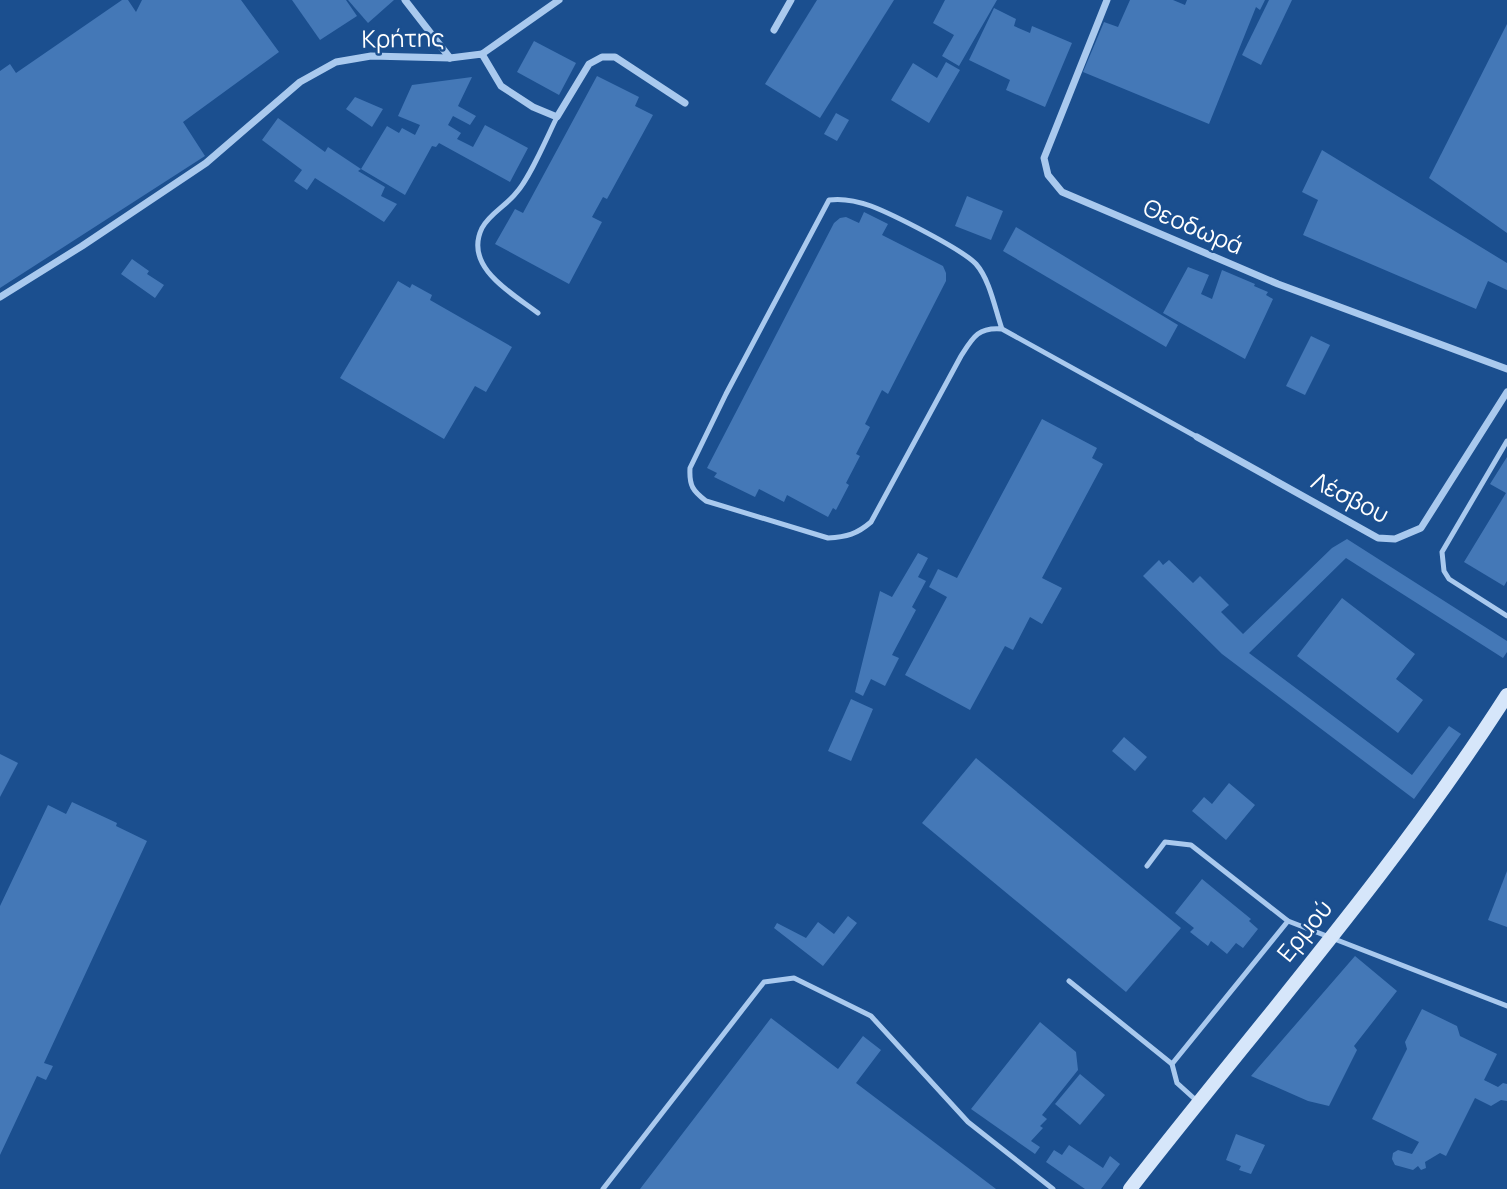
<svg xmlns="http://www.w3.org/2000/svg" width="1507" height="1189" font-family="Manrope,sans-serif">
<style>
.building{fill:#4478b7}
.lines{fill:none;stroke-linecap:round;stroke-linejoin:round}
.lane{stroke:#a9c9ee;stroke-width:5}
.street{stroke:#a9c9ee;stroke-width:7}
.secondary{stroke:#d6e6fa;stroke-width:14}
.labels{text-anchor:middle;stroke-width:5;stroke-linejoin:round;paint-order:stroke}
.street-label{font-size:24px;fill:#fff;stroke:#1b4f8f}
</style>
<rect width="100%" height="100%" fill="#1b4f8f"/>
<!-- building -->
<g class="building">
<path d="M122,0H128L136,12L142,0H241L279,52L183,122L205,156L0,288V71L10,64L16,73Z"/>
<path d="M292,0H346L357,16L320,40Z"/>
<path d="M348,0H394L368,23Z"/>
<path d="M817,0H894L820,118L765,84Z"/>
<path d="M945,0H997L959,66L942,56L954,35L933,23Z"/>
<path d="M1130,0H1173L1185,5L1187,0H1265L1260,10L1256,7L1209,124L1083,72L1104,22L1118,27Z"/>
<path d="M1269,0H1292L1261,65L1242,55Z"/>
<path d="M994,8L1016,19L1014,26L1030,33L1032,26L1072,43L1045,107L1006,90L1010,80L969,60Z"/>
<path d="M1507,24V233L1429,178Z"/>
<path d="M534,41L576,63L559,95L517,72Z"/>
<path d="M946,62L960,70L929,123L891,100L913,63L937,78Z"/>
<path d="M597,76L639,97L635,106L653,115L607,199L603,197L592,217L602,222L569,284L495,244L515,209L523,213Z"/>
<path d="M472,77L458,106L476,116L470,125L453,116L448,125L461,133L457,139L473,147L485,125L528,148L510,182L439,143L436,147L432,146L405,195L361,169L387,126L399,133L402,128L415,135L420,125L398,116L412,85Z"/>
<path d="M355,97L383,109L372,127L346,109Z"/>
<path d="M836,113L849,120L837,141L824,134Z"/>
<path d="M278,118L325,152L328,147L361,169L358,171L385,187L381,196L397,204L384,222L315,178L307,190L294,181L302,170L262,140Z"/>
<path d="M1322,150L1507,263V290L1488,281L1476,309L1303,235L1318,200L1302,192Z"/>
<path d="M967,196L1003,211L991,240L955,226Z"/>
<path d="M864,212L888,224L882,235L943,266L946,273V281L888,394L882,390L865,424L870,427L856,454L860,456L846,483L849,485L836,510L833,508L828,517L787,495L784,502L759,489L755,497L714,477L717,473L707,468L834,223L840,218L846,217L859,223Z"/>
<path d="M1016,227L1178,325L1166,347L1003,251Z"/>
<path d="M132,259L149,271L147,274L164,285L155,298L121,274Z"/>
<path d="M1188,267L1209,275L1201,294L1212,299L1222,270L1255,284L1254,286L1268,292L1266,295L1273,299L1245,359L1163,313Z"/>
<path d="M398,281L410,288L412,284L432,295L430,300L512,347L486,392L475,386L444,439L340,378Z"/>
<path d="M1311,336L1330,345L1305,395L1286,386Z"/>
<path d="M1042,419L1097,448L1092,458L1103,464L1042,578L1062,588L1042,624L1030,617L1013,650L1005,646L970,710L905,675L947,597L929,587L938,569L957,578Z"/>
<path d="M1507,457V581L1504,586L1464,562L1506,493L1490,484Z"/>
<path d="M1347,539L1507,641V652L1503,658L1346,558L1249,653L1412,775L1449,726L1461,734L1414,799L1222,654L1143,576L1159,560L1163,565L1169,560L1193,583L1200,576L1229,605L1221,612L1243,634L1332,548Z"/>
<path d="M918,553L928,558L918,577L926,581L912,607L916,610L892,655L899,658L885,686L871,679L863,696L855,692L880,591L892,597Z"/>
<path d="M1342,598L1415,654L1396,679L1423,700L1398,733L1297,656Z"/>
<path d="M851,699L873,709L851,761L828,751Z"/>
<path d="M1124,737L1147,757L1135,771L1112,751Z"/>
<path d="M0,754L18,763L0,797Z"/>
<path d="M976,758L1181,928L1126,992L922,823Z"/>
<path d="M1229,783L1255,805L1226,840L1192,811L1204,797L1212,804Z"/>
<path d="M72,802L117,823L116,826L147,841L44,1063L53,1066L46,1080L37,1076L0,1155V906L48,805L66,814Z"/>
<path d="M1507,871V927L1488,920Z"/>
<path d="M1202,879L1251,919L1249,921L1258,929L1243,948L1236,943L1227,954L1211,941L1208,946L1190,932L1194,928L1175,913Z"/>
<path d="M848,916L857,923L823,966L774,928L777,923L806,938L818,922L834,934Z"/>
<path d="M1355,956L1397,991L1354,1046L1357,1050L1329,1106L1308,1101L1251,1076Z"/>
<path d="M1422,1009L1457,1026L1460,1036L1497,1054L1484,1080L1498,1087L1503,1083L1507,1084V1101L1501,1100L1491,1106L1475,1098L1446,1156L1440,1153L1425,1162L1426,1168L1421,1170L1418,1166L1413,1170L1395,1165L1392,1159L1393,1153L1398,1150L1412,1154L1419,1142L1372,1119L1407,1049L1405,1042Z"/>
<path d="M771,1018L838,1069L863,1036L881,1050L856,1083L996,1189H640Z"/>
<path d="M1040,1022L1076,1052L1078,1070L1042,1115L1047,1119L1040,1126L1043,1128L1031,1141L1040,1147L1035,1154L971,1109Z"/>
<path d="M1080,1074L1105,1095L1080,1125L1055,1104Z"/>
<path d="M1236,1134L1265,1145L1251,1174L1239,1170L1241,1166L1226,1160Z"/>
<path d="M1069,1145L1103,1168L1110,1156L1120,1164L1101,1189H1085L1046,1162L1054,1150L1062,1155Z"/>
</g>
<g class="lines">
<!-- lane -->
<g class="lane">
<path d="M538,313C512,293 463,267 482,228C489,214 507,205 516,193C530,178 547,137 557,117"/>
<path d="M1002,329C995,309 990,280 976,264C962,249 892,214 871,206C857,201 843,198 829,200L726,394L690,468C689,486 693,491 706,501L828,538C847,537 857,534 871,522L961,356C973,337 978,327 1002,329L1197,437"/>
<path d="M1507,441L1442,552L1444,571L1449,579L1507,616"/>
<path d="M1147,866L1165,842L1191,845L1288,921"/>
<path d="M1069,981L1172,1064"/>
<path d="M1198,1102L1177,1083L1172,1064L1288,921L1507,1006"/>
<path d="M603,1189L764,982L794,978L871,1016L968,1122L1053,1189"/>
</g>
<!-- street -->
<g class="street">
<path d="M405,0L450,58"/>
<path d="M1107,0L1044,158L1048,175L1062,192L1278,284L1507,369"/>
<path d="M774,30L791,0"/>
<path d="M482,54L559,0"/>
<path d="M0,297L82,246L206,163L300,82L336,62L371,56L450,58L482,54L501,86L533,107L557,117L589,64L602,57H615L685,103"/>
<path d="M1197,437L1378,538L1395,539L1421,528L1507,392"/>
</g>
<!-- secondary -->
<path class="secondary" d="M1130,1189C1257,1026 1395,870 1507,695"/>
</g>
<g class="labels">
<!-- street labels -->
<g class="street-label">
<text transform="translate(403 39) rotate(-1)" y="8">Κρήτης</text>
<text transform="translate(1193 227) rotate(23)" y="8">Θεοδωρά</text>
<text transform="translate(1350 498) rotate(27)" y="8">Λέσβου</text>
<text transform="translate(1305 931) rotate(-51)" y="8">Ερμού</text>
</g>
</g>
</svg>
